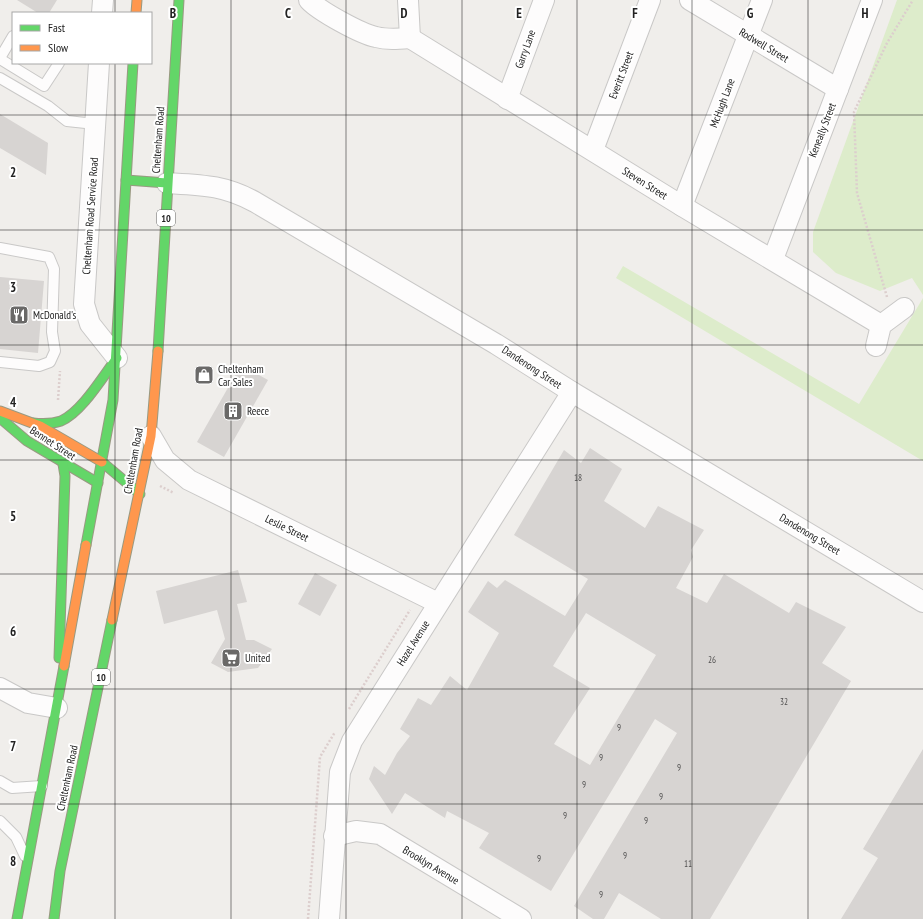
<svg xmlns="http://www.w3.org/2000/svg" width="923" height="919" font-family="'PT Sans Narrow',sans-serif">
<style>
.grass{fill:#ddeccb}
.building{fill:#d7d4d2;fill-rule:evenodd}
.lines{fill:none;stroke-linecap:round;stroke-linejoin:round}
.lane-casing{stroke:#c9c8c7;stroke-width:12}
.street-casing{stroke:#c9c8c7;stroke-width:22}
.fast-casing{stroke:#999a82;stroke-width:11}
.slow-casing{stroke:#999a82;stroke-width:11}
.path{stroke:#dccecd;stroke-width:2.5;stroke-dasharray:2 2;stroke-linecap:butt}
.lane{stroke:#fdfcfc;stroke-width:10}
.street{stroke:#fdfcfc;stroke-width:20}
.fast{stroke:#63d668;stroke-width:9}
.slow{stroke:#ff974d;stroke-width:9}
.grid{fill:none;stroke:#222;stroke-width:1;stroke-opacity:0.55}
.labels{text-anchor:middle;stroke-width:4;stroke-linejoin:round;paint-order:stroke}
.number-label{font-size:9px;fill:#4f4e4e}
.shield{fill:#fff;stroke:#646464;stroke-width:1}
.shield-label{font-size:10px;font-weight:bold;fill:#222}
.street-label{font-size:11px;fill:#222;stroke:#fff}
.poi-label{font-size:11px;fill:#222;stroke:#fff;text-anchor:start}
.grid-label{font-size:13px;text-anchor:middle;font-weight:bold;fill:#222;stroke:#fff;stroke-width:4;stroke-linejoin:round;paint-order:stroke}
</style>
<rect width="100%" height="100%" fill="#f0eeeb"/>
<!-- grass -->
<g class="grass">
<path d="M897,0H923V295L912,278L880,291L836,273L813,252V232Z"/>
<path d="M623,266L859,404L923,298V461L616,278Z"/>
</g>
<!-- building -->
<g class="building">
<path d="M17,0H57L49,13H38Z"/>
<path d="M0,114L48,143L46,175L0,148Z"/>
<path d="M0,277L44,281L38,353L0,349Z"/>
<path d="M241,365L268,380L224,457L197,442Z"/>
<path d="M590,448L622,469L604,501L645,528L658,506L704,530L691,550L693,557L676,588L707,603L724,574L789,613L796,602L846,627L822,663L851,681L710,919H661L619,893L604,919H593L574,906L677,733L655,719L551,891L479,848L489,833L447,811L445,818L405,793L392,814L369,779L374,766L385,775L397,753L410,736L400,729L418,698L431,705L450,676L467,690L499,633L468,612L488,581L497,588L505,580L565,616L588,579L514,535L564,450L581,463ZM586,613L656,655L590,765L554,744L590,688L553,666Z"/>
<path d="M238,570L247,602L237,604L246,640H254L272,649L258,668L228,672L211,663L225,639L217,610L164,624L156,591Z"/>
<path d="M315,573L337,585L320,616L298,604Z"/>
<path d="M923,749V919H841L878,858L863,849Z"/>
</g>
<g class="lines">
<defs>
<g id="lane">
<path d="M0,58L13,36"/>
<path d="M0,59L44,86L59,63"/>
<path d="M0,78L48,106L67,121L95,124"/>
<path d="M0,248L49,257L54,269L52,332L55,351L50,362L39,366L0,362"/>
<path d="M0,781L12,788L42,786"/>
<path d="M0,821L16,837L25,856"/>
</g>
<g id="street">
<path d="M309,0C319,11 361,34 376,37C387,40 398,39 410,38"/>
<path d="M408,0L410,38"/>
<path d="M690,0L838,89"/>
<path d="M102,13L103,0"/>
<path d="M410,38L682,206L881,325"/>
<path d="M99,63L84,304L90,324L117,358"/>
<path d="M507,99L544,0"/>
<path d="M593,150L650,0"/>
<path d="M167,183C202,185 224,185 255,202L496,344L572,392L923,602"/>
<path d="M682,206L762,0"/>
<path d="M773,259L872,0"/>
<path d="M876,346L881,325L904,308"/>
<path d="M151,436L165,460L189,480L438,603"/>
<path d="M0,688L28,703L57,708"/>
<path d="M334,836L356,831L380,834L521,919"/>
<path d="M329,919L340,772L352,741L572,392"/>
</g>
<g id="fast">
<path d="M126,180L167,183"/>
<path d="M158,351L179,0"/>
<path d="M0,418L27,441L98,483"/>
<path d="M33,423C42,424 52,424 61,421C82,412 103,376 117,358"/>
<path d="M102,462L140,494"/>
<path d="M86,545L113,400L133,63"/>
<path d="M59,658L65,476L63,464"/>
<path d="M17,919L64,666"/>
<path d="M54,919L60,871L112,620"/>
</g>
<g id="slow">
<path d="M136,13L137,0"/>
<path d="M0,411L40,426L102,462"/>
<path d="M112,620L151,436L158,351"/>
<path d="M64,666L86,545"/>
</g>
</defs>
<!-- lane casing -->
<use href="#lane" class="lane-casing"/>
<!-- street casing -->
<use href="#street" class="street-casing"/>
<!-- fast casing -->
<use href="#fast" class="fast-casing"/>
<!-- slow casing -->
<use href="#slow" class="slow-casing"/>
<!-- path -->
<g class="path">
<path d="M887,297L857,193L854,112L887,43L913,0"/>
<path d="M58,400L60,371"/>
<path d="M160,486L174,493"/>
<path d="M349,709L410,610"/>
<path d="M308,919L320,757L335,732"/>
</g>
<!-- lane -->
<use href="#lane" class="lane"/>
<!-- street -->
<use href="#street" class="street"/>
<!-- fast -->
<use href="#fast" class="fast"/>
<!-- slow -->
<use href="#slow" class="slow"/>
</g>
<!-- grid -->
<path class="grid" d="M115,0V13M231,0V919M346,0V919M462,0V919M577,0V919M692,0V919M808,0V919M115,63V919M0,115H923M0,230H923M0,345H923M0,460H923M0,574H923M0,689H923M0,804H923"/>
<!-- icons -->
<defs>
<symbol id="restaurant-square" viewBox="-11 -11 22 22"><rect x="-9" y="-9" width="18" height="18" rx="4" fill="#6a6968" stroke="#fff"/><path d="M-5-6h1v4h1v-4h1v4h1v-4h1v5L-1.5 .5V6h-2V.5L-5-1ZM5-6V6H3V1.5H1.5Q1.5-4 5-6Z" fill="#fff"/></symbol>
<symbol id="shop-square" viewBox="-11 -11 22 22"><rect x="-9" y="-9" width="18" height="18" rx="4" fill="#6a6968" stroke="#fff"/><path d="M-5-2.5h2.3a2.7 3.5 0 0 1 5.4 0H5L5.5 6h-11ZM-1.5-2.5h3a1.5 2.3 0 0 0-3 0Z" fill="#fff"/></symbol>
<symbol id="building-square" viewBox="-11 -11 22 22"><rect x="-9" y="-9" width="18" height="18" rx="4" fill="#6a6968" stroke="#fff"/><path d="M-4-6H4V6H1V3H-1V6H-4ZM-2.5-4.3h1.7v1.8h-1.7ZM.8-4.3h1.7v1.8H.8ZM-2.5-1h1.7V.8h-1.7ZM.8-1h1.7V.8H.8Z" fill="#fff"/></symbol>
<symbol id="supermarket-square" viewBox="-11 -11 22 22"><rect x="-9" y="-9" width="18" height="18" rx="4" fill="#6a6968" stroke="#fff"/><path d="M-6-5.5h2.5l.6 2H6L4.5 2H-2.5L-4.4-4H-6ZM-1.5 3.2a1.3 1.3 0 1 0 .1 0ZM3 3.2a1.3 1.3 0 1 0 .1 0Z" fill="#fff"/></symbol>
</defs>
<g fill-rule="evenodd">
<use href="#restaurant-square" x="8" y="304" width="22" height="22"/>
<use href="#shop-square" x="193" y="364" width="22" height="22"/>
<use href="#building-square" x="222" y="400" width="22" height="22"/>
<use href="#supermarket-square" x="220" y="647" width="22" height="22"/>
</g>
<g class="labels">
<!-- number labels -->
<g class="number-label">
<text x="578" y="481">18</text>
<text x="712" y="663">26</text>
<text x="784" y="705">32</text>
<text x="619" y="731">9</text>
<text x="601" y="761">9</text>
<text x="679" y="771">9</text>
<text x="584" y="788">9</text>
<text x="661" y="800">9</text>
<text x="565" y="819">9</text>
<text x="646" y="824">9</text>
<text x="625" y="859">9</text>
<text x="539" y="862">9</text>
<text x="688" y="867">11</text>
<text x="601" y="898">9</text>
</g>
<!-- shield labels -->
<g class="shield">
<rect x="157" y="210" width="18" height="16" rx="3"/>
<rect x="92" y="669" width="18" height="16" rx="3"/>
</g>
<g class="shield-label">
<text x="166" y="222">10</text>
<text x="101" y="681">10</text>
</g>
<!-- street labels -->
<g class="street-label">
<text transform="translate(764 45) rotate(31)" y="4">Rodwell Street</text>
<text transform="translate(525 49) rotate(-70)" y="4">Garry Lane</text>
<text transform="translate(621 75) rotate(-69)" y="4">Everitt Street</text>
<text transform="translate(722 103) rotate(-69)" y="4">McHugh Lane</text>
<text transform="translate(822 130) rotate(-69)" y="4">Keneally Street</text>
<text transform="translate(158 140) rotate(-86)" y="4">Cheltenham Road</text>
<text transform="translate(645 183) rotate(32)" y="4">Steven Street</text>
<text transform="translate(90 216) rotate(-86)" y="4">Cheltenham Road Service Road</text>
<text transform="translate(532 367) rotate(33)" y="4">Dandenong Street</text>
<text transform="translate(53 443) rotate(33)" y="4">Bennet Street</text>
<text transform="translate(133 461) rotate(-80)" y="4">Cheltenham Road</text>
<text transform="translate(287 528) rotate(26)" y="4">Leslie Street</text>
<text transform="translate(810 534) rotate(31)" y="4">Dandenong Street</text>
<text transform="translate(413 643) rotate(-58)" y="4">Hazel Avenue</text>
<text transform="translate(67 778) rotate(-78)" y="4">Cheltenham Road</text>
<text transform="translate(431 865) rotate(31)" y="4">Brooklyn Avenue</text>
</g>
<!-- poi labels -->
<g class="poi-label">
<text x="33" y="319">McDonald's</text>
<text x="218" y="373">Cheltenham<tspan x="218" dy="13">Car Sales</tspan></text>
<text x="247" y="415">Reece</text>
<text x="245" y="662">United</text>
</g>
</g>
<g class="grid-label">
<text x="173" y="18">B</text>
<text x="288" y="18">C</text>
<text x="404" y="18">D</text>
<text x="519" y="18">E</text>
<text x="635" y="18">F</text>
<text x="750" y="18">G</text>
<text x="865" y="18">H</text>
<text x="13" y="177">2</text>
<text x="13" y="292">3</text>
<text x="13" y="407">4</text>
<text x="13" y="521">5</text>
<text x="13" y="636">6</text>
<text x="13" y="751">7</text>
<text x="13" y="866">8</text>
</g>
<!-- legend -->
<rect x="12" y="12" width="140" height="52" fill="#ffffff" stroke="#a7a7a7"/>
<rect x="20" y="25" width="20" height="6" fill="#63d668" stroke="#a7a7a7"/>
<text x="48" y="32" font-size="12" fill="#222222">Fast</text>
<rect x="20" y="45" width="20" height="6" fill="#ff974d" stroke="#a7a7a7"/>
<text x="48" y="52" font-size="12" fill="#222222">Slow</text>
</svg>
